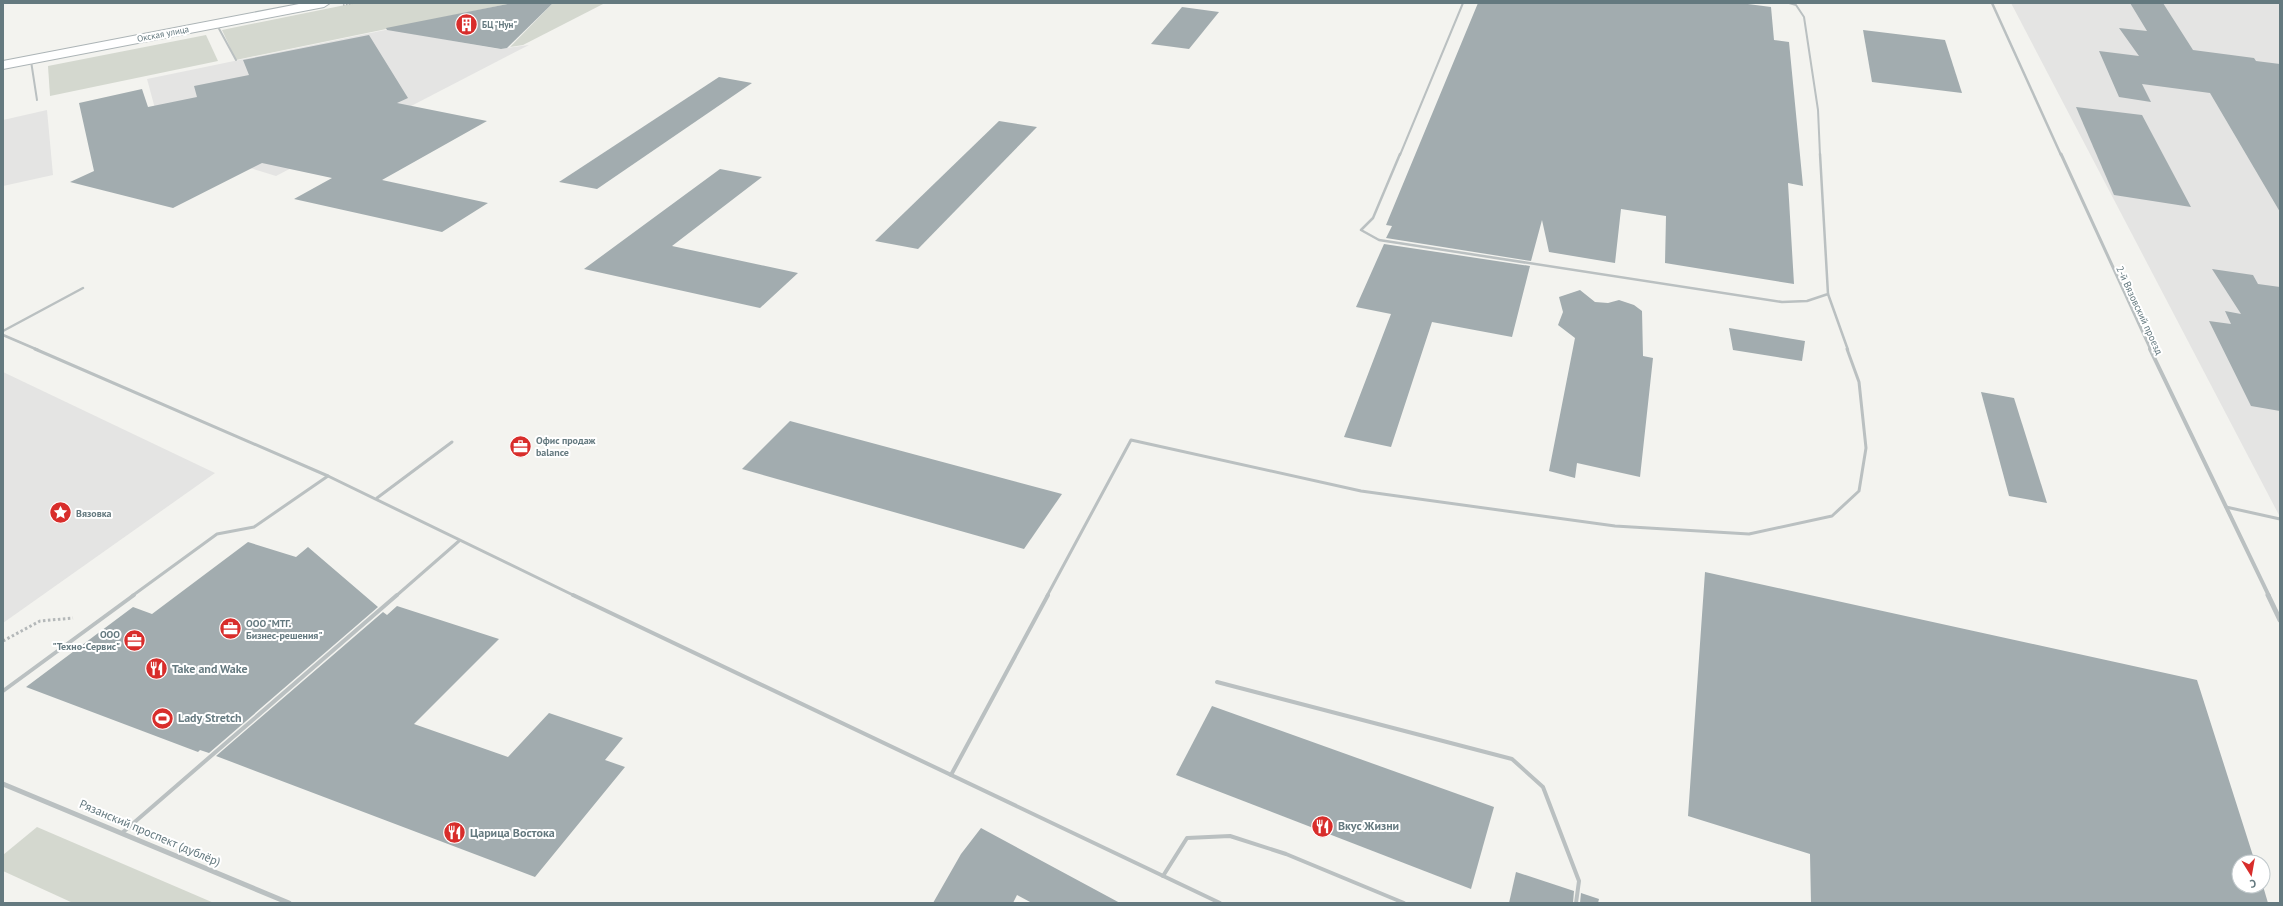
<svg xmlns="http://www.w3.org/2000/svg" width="2283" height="906" font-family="'PT Sans',sans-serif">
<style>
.built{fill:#e4e4e3}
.green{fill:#d4d8cf}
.building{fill:#a2acaf}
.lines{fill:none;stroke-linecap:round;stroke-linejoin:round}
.secondary-casing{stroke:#acb4b6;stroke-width:2}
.path-far1{stroke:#b4b8b9;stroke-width:1.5;stroke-dasharray:1.5 1.5;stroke-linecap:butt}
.path{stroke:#b4b8b9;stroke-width:3;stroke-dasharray:2.5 2.5;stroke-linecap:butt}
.lane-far3{stroke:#bac0c1;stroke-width:2}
.lane-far2{stroke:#bac0c1;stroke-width:2.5}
.lane-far1{stroke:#bac0c1;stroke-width:3}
.lane{stroke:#bac0c1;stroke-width:4}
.street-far3{stroke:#bac0c1;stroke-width:2.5}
.street-far2{stroke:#bac0c1;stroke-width:3}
.street-far1{stroke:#bac0c1;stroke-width:4}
.street{stroke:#bac0c1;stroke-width:5}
.secondary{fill:#fff;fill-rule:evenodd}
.labels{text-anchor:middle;stroke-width:4;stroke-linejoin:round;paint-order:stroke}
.far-poi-label{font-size:9px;font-weight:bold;fill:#64797f;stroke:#fff;text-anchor:start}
.far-street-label{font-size:9px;fill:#64797f;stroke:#fff}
.street-label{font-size:10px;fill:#64797f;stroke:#fff}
.poi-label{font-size:10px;font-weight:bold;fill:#64797f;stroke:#fff;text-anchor:start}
.near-poi-label{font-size:12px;font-weight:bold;fill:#64797f;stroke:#fff;text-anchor:start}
.near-street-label{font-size:12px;fill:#64797f;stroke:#fff}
</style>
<rect width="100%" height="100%" fill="#f3f3ef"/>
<!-- built -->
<g class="built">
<path d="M2011,3H2280V517Z"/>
<path d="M395,28L397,31L499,49L529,45L276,176L165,142L163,138L147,79Z"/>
<path d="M47,110L53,175L3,186V120Z"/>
<path d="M3,372L215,473L3,623Z"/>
</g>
<!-- green -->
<g class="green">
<path d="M355,3H512L236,60L222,30Z"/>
<path d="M553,3H605L523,45L510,47Z"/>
<path d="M206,35L218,61L50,96L48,66Z"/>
<path d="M37,827L214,903H73L3,871V855Z"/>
</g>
<!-- building -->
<g class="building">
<path d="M512,3H553L507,48L501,49L387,30L386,28Z"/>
<path d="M1478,3H1740L1771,7L1774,40L1789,42L1803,186L1788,183L1794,284L1665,263L1666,216L1621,209L1615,263L1549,252L1542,220L1531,261L1386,238L1392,226L1386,225Z"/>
<path d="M2130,3H2163L2193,50L2254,58L2256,61L2280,64V212L2210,93L2142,84L2151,102L2119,97L2099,51L2139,56L2119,28L2147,31Z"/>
<path d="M1182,7L1219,12L1189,49L1151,44Z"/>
<path d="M1863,30L1945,40L1962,93L1872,82Z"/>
<path d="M369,35L408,98L397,103L487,121L382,180L488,203L442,232L294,199L332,178L262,163L173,208L70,182L94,171L79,103L142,89L148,107L197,97L194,86L249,75L243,60Z"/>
<path d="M719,77L752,83L597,189L559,182Z"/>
<path d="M2076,107L2142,115L2191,207L2114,195Z"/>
<path d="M999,121L1037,127L918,249L875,241Z"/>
<path d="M720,169L762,177L672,246L798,273L760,308L584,269Z"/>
<path d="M1384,244L1530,266L1512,337L1432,322L1391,447L1344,437L1391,314L1356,307Z"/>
<path d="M2212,269L2253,275L2258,284L2280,287V411L2251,406L2209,321L2231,324L2225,311L2241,314Z"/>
<path d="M1580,290L1595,302L1608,303L1619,300L1634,305L1642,311L1643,356L1653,358L1640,477L1577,463L1575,478L1549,471L1575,338L1558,325L1563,312L1559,297Z"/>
<path d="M1729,328L1805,341L1802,361L1733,350Z"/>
<path d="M1981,392L2014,398L2047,503L2009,496Z"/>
<path d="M790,421L1062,494L1024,549L742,469Z"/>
<path d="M248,542L296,557L308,547L378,607L209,753L200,750L198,752L26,687L133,607L152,614Z"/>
<path d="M1705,572L2197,680L2255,862H2239V886H2263L2268,903H1811L1810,854L1688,816Z"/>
<path d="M397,606L499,639L414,724L508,757L549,713L623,738L605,760L625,767L535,877L216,756L383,612L387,615Z"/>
<path d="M1212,706L1494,807L1471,889L1176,775Z"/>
<path d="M981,828L1120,903H1032L1017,895L1013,903H933L961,854Z"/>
<path d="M1516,872L1574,891L1573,903H1509Z"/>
<path d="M1581,893L1599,899L1598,903H1580Z"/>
</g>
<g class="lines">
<defs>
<path id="secondary" d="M304,3H330L324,7L3,69V61Z"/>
</defs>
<!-- secondary casing -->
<use href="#secondary" class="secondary-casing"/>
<!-- path-far1 -->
<path class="path-far1" d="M343,5L354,3"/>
<!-- path -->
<path class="path" d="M3,641L40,621L73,618"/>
<!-- lane-far3 -->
<g class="lane-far3">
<path d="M1789,3L1796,5L1804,17L1818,110L1820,155"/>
<path d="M217,25L236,60"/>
<path d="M31,61L37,100"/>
<path d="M1400,155L1463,3"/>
</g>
<!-- lane-far2 -->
<g class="lane-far2">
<path d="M1400,154L1373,218L1361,230L1379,240L1782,302L1807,301L1828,294L1820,154"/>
<path d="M1828,294L1848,350"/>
<path d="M3,331L83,288"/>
<path d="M3,335L38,350"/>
</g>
<!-- lane-far1 -->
<g class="lane-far1">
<path d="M35,349L328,476L575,596"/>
<path d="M377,498L452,442"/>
<path d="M2226,507L2280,519"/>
<path d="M132,596L217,534L254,527L328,476"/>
<path d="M396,596L459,541"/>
<path d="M1047,596L1131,440L1361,491L1615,526L1749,534L1832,516L1859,491L1866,448L1859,382L1847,349"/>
</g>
<!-- lane -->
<g class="lane">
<path d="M573,595L1220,903"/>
<path d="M1217,682L1512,759L1543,787L1579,881L1576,903"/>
<path d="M3,691L134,595"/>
<path d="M951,775L1048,595"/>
<path d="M122,833L397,595"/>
<path d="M1163,876L1187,838L1230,836L1286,854L1404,903"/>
</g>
<!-- street-far3 -->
<path class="street-far3" d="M1992,3L2061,155"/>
<!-- street-far2 -->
<path class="street-far2" d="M2061,154L2151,350"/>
<!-- street-far1 -->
<path class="street-far1" d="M2150,349L2269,596"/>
<!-- street -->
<g class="street">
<path d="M2268,595L2280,620"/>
<path d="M3,784L289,903"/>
</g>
<!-- secondary -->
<use href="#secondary" class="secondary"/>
</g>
<!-- icons -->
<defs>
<symbol id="building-disc" viewBox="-11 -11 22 22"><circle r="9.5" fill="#d82d2b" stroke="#fff"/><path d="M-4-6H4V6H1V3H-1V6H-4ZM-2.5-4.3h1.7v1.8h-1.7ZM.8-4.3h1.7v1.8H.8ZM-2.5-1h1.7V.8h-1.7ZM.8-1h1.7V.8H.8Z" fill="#fff"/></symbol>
<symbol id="office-disc" viewBox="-11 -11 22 22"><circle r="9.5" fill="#d82d2b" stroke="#fff"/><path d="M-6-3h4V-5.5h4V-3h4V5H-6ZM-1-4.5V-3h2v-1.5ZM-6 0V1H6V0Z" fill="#fff"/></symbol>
<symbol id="sight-disc" viewBox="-11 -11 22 22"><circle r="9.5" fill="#d82d2b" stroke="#fff"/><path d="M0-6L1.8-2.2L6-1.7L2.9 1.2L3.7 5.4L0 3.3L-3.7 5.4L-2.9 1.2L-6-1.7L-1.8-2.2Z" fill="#fff"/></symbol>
<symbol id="restaurant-disc" viewBox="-11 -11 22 22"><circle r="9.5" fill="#d82d2b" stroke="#fff"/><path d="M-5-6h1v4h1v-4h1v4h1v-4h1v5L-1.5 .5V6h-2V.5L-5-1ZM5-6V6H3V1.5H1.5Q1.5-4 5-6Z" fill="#fff"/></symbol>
<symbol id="stadium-disc" viewBox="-11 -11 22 22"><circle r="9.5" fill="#d82d2b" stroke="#fff"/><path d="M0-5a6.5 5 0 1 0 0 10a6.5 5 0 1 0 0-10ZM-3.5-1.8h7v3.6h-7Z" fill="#fff"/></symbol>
</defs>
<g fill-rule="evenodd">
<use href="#building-disc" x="454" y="12" width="25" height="25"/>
<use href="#office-disc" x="508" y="434" width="25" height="25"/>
<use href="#sight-disc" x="48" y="500" width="25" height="25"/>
<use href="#office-disc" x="218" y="616" width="25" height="25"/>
<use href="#office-disc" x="122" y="628" width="25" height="25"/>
<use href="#restaurant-disc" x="144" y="656" width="25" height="25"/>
<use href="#stadium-disc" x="150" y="706" width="25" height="25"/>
<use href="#restaurant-disc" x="1310" y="814" width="25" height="25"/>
<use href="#restaurant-disc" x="442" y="820" width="25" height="25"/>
</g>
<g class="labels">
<!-- far-poi labels -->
<g class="far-poi-label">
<text x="482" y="28">БЦ "Нун"</text>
</g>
<!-- far-street labels -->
<g class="far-street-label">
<text transform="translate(163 34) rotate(-11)" y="3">Окская улица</text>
</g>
<!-- street labels -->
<g class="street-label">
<text transform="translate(2140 310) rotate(65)" y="4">2-й Вязовский проезд</text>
</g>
<!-- poi labels -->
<g class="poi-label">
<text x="536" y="444">Офис продаж<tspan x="536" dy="12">balance</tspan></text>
<text x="76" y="517">Вязовка</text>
<text x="246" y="627">ООО "МТГ.<tspan x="246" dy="12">Бизнес-решения"</tspan></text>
<text x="120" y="638" text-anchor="end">ООО<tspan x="120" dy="12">"Техно-Сервис"</tspan></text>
</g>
<!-- near-poi labels -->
<g class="near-poi-label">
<text x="172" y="673">Take and Wake</text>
<text x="178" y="722">Lady Stretch</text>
<text x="1338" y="830">Вкус Жизни</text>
<text x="470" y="837">Царица Востока</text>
</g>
<!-- near-street labels -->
<g class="near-street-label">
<text transform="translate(150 833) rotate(23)" y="4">Рязанский проспект (дублёр)</text>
</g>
</g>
<!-- border -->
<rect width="2283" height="906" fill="none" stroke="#64797f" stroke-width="8"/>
<!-- north arrow -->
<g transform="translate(2251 874) rotate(169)"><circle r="19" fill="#ffffff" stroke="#c1c9cc"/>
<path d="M0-3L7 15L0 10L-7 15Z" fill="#d82d2b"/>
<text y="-6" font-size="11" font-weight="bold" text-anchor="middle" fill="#64797f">С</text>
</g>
</svg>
